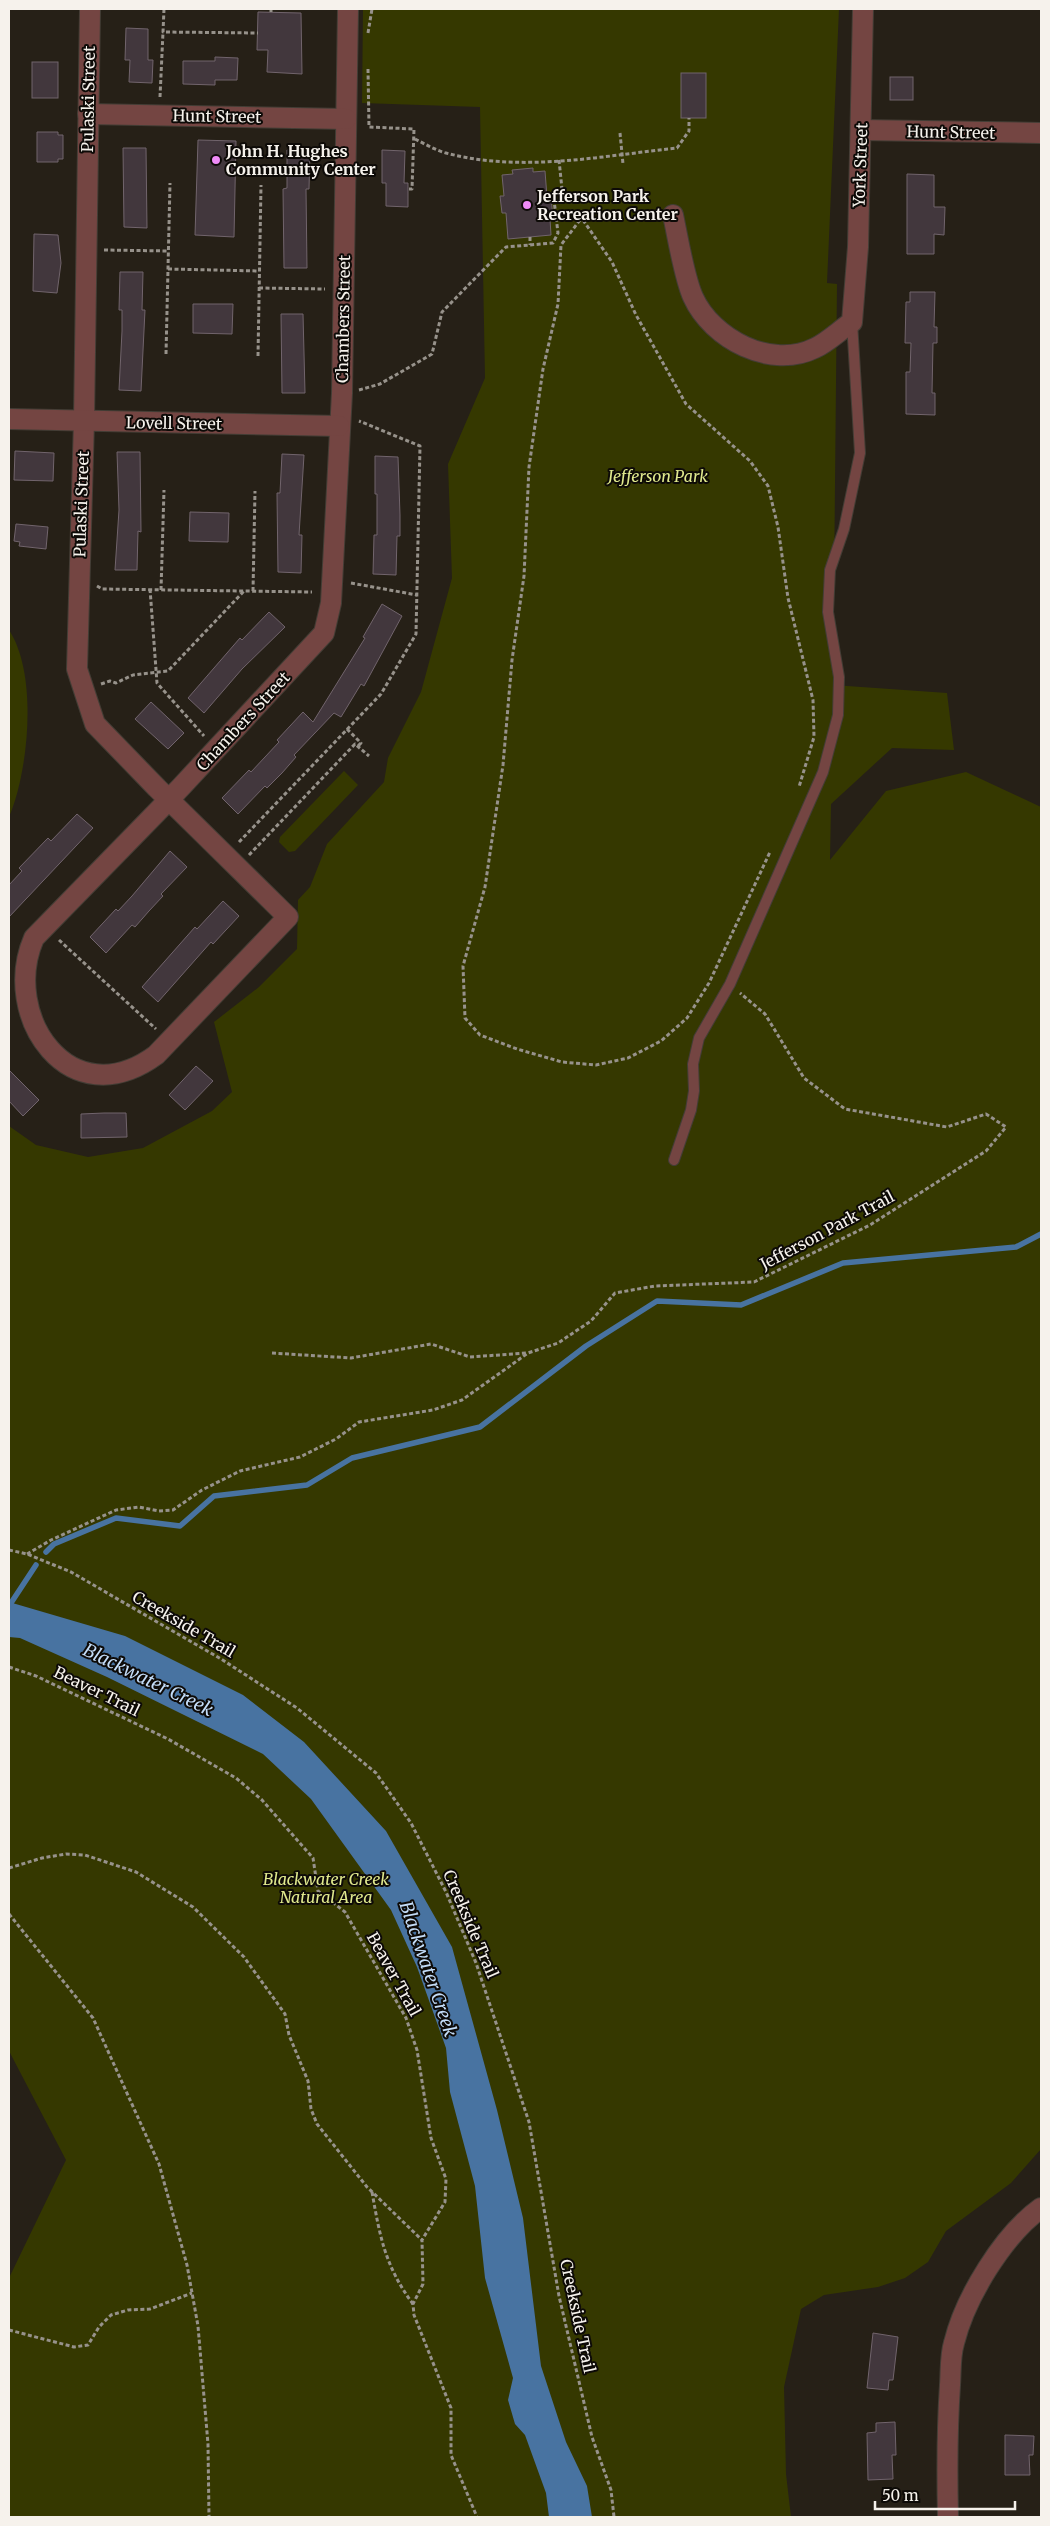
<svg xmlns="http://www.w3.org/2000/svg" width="1050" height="2526" font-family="Merriweather,serif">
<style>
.green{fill:#353800}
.water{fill:#4873a1}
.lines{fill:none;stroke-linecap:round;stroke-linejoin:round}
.stream{stroke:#4873a1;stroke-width:5.5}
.building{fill:#42373d;stroke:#71646c}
.service-casing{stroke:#433d35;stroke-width:12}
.minor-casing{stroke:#433d35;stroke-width:22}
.path{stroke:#97928b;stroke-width:3;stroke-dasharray:4 2.5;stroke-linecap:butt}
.service{stroke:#744542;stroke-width:10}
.minor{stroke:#744542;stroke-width:20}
.poi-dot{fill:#ef8bf7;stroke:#0d0a07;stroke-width:2}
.labels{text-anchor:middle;stroke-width:4;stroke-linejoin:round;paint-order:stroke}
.street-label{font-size:16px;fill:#f6f2ec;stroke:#0d0a07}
.poi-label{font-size:16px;font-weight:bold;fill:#f6f2ec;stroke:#0d0a07;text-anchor:start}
.park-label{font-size:16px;font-style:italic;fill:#e0e98d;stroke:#0d0a07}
.water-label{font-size:18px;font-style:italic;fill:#c3dcf8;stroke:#0d0a07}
</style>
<rect width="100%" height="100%" fill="#262017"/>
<!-- green -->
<g class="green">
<path d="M363,9H839L827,283L837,284L833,685L947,693L954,750L892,748L831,804L830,860L886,791L966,772L1041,807V2149L1011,2183L946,2231L928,2262L905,2278L878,2287L824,2295L801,2309L784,2387L786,2474L791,2517H9V2278L66,2160L9,2051V1126L36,1145L88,1157L143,1148L212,1111L232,1092L214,1022L259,987L297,949L298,900L310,887L327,844L384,782L388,758L421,692L452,578L448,464L485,378L480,107L362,103Z"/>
<path d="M9,630C38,674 29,770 9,817Z"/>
<path d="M344,771L358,785L295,851L289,852L279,842L280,837Z"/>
</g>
<!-- water -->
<path class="water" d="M9,1602L125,1636L243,1695L304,1742L386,1831L452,1947L497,2110L523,2218L541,2366L566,2442L587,2486L592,2517H549L546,2493L525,2435L515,2424L508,2400L513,2378L485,2278L475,2186L450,2092L446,2048L417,1967L391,1910L311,1799L263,1754L107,1677L20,1638L9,1637Z"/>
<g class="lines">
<!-- stream -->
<g class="stream">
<path d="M46,1552L54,1544L116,1518L180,1526L214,1496L307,1485L352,1458L480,1427L586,1346L657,1301L741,1305L843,1263L1016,1247L1041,1234"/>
<path d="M9,1606L36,1565"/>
</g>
</g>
<!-- building -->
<g class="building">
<path d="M258,12L301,13L302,74L267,72L268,50H257Z"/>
<path d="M126,28L148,29V60H153L152,83L129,82L130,60H125Z"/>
<path d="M215,57L238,58L237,80H215V85L183,84V61H215Z"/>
<rect x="32" y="62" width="26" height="36"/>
<rect x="681" y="73" width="25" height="45"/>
<rect x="890" y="77" width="23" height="23"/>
<path d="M37,132H58V135H63V159H58V162H37Z"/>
<path d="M198,140L236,141L234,237L195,235Z"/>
<path d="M123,148H146L147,228L124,227Z"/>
<path d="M287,150H310L309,189H306L307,268H284L283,189L287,188Z"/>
<path d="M382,150L405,151L404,183H408V207L386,206V183H382Z"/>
<path d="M533,168V172L545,171L547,197L551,196L553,219H550L551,235L508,239L506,213H502L500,196H504L502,175L513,174L512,170Z"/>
<path d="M907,174L934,175V207H945L944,235L934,234V254H907Z"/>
<path d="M34,234L58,235L61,263L57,293L33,291Z"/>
<path d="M120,272H143L142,310H145L141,391L119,390L122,331V310H119Z"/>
<path d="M910,292H935L934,327H937V343H933L932,393H935V415L906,414V372H910L911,343H905L906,302H910Z"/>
<path d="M193,304H233L232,334L193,333Z"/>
<path d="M281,314H303L305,393H282Z"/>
<path d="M15,451L54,453L53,481L14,480Z"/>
<path d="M117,452H140L141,532L138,531L137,570H115L119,510Z"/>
<path d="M282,454L304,455L299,535H302L301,573L278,572L277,493H280Z"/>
<path d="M375,456L398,457L400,515V536H397L396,575L373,574L374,535H377V494H375Z"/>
<path d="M190,512L229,513L228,542L189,541Z"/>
<path d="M16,524L48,527L46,549L19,546L20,542L14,541Z"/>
<path d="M382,604L402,616L364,686L361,684L341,717L334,713L294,755L296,757L282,773L267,788L265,786L238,814L222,798L249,770L251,772L279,742L277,740L303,712L313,722L365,638L363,637Z"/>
<path d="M269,612L285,627L242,669L204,713L188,698L240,638L242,640Z"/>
<path d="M151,702L184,733L168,749L135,719Z"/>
<path d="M77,814L93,828L9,917V885L22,871L19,868L48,838L51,841Z"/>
<path d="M170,851L187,867L161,894L163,896L149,911L135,927L132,925L106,953L90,937L116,909L118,911L132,896Z"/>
<path d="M223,901L239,916L213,944L211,942L158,1002L142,987L195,927L197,929Z"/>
<path d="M196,1066L213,1081L185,1110L169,1095Z"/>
<path d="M9,1070L39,1100L23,1116L9,1101Z"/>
<path d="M104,1113H126L127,1137L81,1138V1114Z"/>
<path d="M873,2333L898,2337L893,2380H889L888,2390L867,2388Z"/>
<path d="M895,2422L896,2455H892L893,2479L868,2480L867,2433L876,2432V2423Z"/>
<path d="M1005,2435L1034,2436L1033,2455H1029L1030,2475H1005Z"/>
</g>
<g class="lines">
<defs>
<path id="service" d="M674,1160L691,1110L694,1091L693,1064L699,1038L730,984L823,772L838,715L839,677L828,612L830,570L844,529L860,453L852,322"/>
<g id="minor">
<path d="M90,9L84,421L77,669L95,724L157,788L288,917L156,1055C70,1118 0,1016 34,938L157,812L181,787L324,633L331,603L342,393L348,9"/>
<path d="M88,114L346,119"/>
<path d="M861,130L1041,133"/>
<path d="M673,215C678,238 684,277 693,297C712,339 771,370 815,348C828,342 840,330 852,322L858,247L863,9"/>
<path d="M9,419L339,426"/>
<path d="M948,2517C947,2473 947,2429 950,2385C951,2371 950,2356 954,2343C965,2298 1003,2235 1041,2208"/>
</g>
</defs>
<!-- service casing -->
<use href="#service" class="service-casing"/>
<!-- minor casing -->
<use href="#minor" class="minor-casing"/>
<!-- path -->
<g class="path">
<path d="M164,9L163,32L258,33"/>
<path d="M271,12V9"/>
<path d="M368,33L372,9"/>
<path d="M368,69L369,127L414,129L412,189H409"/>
<path d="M160,97L163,32"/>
<path d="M620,133L623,164"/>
<path d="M415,139C425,144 435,150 446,153C521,173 601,156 677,148L689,131V118"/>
<path d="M559,160L563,199"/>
<path d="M580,220L561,245L558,304L543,369L529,467L524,576L512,660L503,765L485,887L463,966L465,1018L480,1035L517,1049L562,1062L596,1065L628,1058L661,1041L687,1018L709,983L770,852"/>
<path d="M583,220L612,262L636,315L686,404L750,461L768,486L778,527L788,598L813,700L814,737L799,787"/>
<path d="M530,237V245"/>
<path d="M104,250L169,251"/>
<path d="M168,269L259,271"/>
<path d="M259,288L325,289"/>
<path d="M166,354L170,183"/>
<path d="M258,356L261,185"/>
<path d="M359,390L380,384L432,354L442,312L497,256L506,247L553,243L558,233L554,200L573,199L581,193"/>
<path d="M351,583L417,595"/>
<path d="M97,586L102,589L312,592"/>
<path d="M150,589L157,683L204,736"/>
<path d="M161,590L164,490"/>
<path d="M253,591L255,491"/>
<path d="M101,684L110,681L116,683L133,675L168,671L244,591"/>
<path d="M347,729L361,743L358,746"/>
<path d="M239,842L381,694L416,634L420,446L359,421"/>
<path d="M249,855L355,744L369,756"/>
<path d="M59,940L156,1029"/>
<path d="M272,1353L351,1358L431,1344L470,1357L527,1353"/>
<path d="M9,1550L27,1554L71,1572L221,1659L297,1708L376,1773L411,1823L446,1892L476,1963L529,2122L559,2296L592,2437L611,2490L614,2517"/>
<path d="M27,1554L51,1540L116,1510L139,1507L159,1511L173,1510L202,1490L240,1471L300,1457L336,1439L359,1422L433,1410L462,1400L528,1353L558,1343L591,1321L615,1293L655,1286L754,1282L870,1225L986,1151L1006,1127L986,1114L947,1127L845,1109L804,1078L765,1014L740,993"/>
<path d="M9,1667L36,1676L168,1739L236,1778L262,1800L313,1858L318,1891L345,1912L406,2018L417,2050L431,2138L446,2179L445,2202L422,2240L423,2284L413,2304L414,2315L451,2408V2455L477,2517"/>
<path d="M9,1868L42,1858L66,1854L85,1855L136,1872L193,1907L244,1957L285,2014L289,2035L308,2081L311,2109L317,2124L367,2187L422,2240"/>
<path d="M9,1914L93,2018L159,2164L187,2265L198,2326L208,2444L209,2517"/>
<path d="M372,2192C380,2237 385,2266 413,2304"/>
<path d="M9,2330L74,2347L88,2345L99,2327L111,2315L128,2310L150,2309L192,2293"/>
</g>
<!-- service -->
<use href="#service" class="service"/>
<!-- minor -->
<use href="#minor" class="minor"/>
</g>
<!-- markers -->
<g class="poi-dot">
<circle cx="216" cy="160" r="5"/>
<circle cx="527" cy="205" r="5"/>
</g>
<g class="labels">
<!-- street labels -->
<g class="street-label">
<text transform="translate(88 99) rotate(-89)" y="6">Pulaski Street</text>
<text transform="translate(217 116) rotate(1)" y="6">Hunt Street</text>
<text transform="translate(951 132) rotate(1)" y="6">Hunt Street</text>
<text transform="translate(860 165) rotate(-88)" y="6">York Street</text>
<text transform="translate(343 319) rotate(-89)" y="6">Chambers Street</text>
<text transform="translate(174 423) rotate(1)" y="6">Lovell Street</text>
<text transform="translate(81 504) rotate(-88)" y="6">Pulaski Street</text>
<text transform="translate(243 721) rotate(-47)" y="6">Chambers Street</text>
<text transform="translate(827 1230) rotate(-28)" y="6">Jefferson Park Trail</text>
<text transform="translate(184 1624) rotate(30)" y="6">Creekside Trail</text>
<text transform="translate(97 1691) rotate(26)" y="6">Beaver Trail</text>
<text transform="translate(471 1924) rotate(67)" y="6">Creekside Trail</text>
<text transform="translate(394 1974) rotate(61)" y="6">Beaver Trail</text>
<text transform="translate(578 2316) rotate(78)" y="6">Creekside Trail</text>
</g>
<!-- poi labels -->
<g class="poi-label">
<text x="226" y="157">John H. Hughes<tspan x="226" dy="18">Community Center</tspan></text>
<text x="537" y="202">Jefferson Park<tspan x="537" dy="18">Recreation Center</tspan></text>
</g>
<!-- park labels -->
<g class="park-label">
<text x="658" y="482">Jefferson Park</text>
<text x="326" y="1885">Blackwater Creek<tspan x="326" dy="18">Natural Area</tspan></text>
</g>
<!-- water labels -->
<g class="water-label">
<text transform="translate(148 1680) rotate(26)" y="6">Blackwater Creek</text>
<text transform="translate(428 1969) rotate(71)" y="6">Blackwater Creek</text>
</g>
</g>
<!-- border -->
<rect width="1050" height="2526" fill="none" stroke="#f6f2ec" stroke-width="20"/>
<!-- scale -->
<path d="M875 2501v8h140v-8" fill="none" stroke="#f6f2ec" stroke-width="2.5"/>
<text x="882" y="2501" font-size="15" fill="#f6f2ec" stroke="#0d0a07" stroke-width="4" paint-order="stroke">50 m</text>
</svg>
